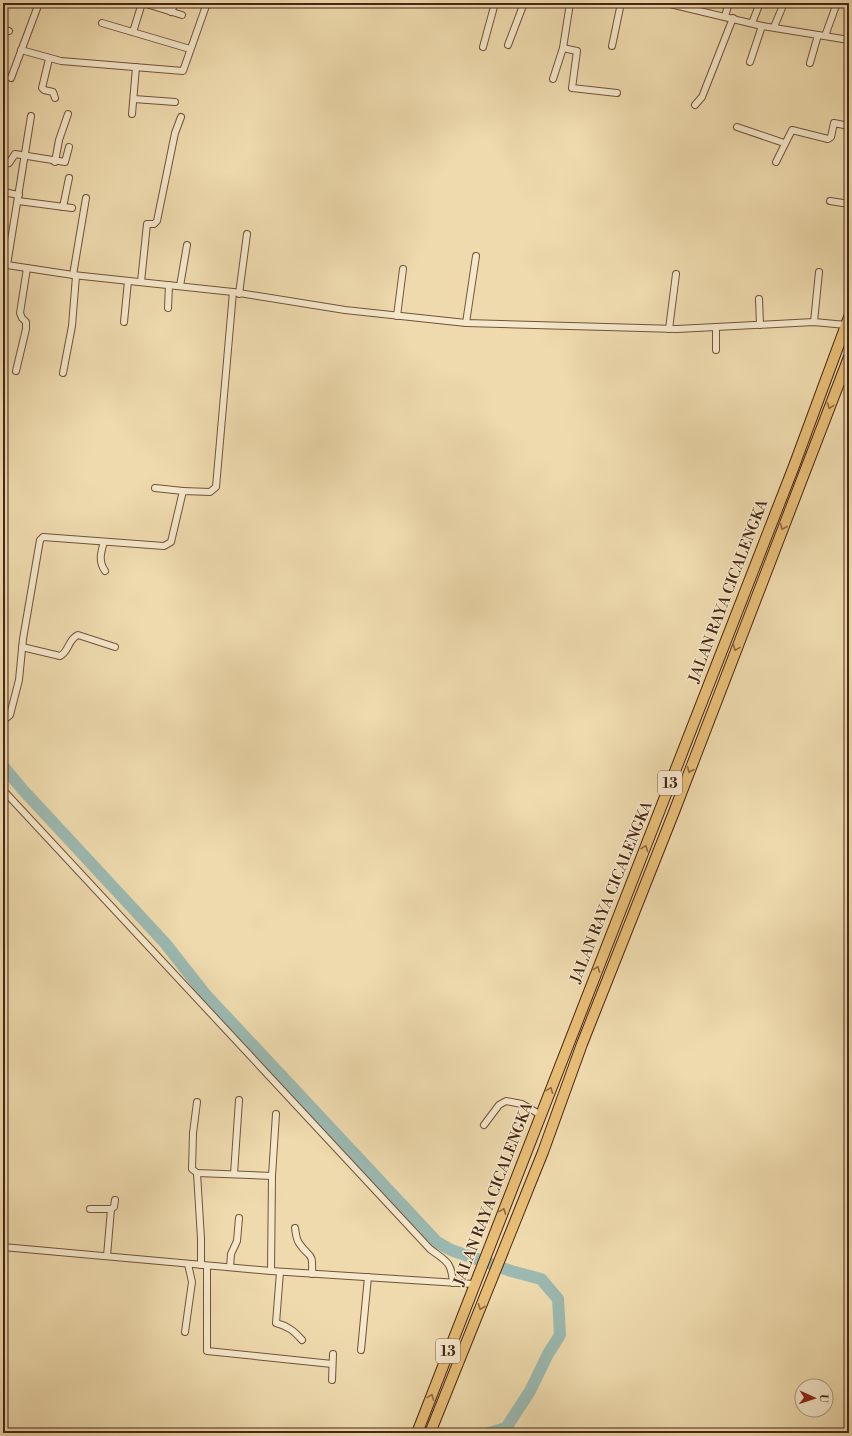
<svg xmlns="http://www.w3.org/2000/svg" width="852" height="1436" font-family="'Libre Bodoni',serif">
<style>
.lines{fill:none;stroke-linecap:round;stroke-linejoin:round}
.river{stroke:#9bb9b1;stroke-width:12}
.minor-casing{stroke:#72523c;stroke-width:8}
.trunk-casing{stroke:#482516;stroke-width:12}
.minor{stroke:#f4e7ca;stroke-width:6}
.trunk{stroke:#e7bd76;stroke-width:10}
.oneway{stroke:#906941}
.labels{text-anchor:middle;stroke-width:3;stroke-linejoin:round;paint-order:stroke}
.shield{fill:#f4e7ca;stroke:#7c5f4c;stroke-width:1}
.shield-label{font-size:14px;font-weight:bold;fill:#482516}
.street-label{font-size:15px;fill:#482516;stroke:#f4e7ca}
</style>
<rect width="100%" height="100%" fill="#eedaad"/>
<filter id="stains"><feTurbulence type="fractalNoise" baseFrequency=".005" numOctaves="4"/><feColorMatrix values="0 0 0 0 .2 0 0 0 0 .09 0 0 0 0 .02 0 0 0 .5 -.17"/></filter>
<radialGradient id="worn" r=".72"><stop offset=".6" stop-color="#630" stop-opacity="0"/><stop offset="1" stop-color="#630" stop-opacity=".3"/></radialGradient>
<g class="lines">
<!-- river -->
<path class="river" d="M3,766L23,790L165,943L205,994L437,1242L451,1250L511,1271L541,1279L558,1299L560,1335L548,1354L530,1391L506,1428L489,1433"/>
<defs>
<g id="minor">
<path d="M143,3L182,15"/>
<path d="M666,3L762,26L849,40"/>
<path d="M171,12L175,3"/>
<path d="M725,16L729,3"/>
<path d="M102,23L190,49"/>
<path d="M752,23L760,3"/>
<path d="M774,27L784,3"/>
<path d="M3,29L9,31"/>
<path d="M133,32L142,3"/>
<path d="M825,36L837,3"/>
<path d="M508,45L524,3"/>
<path d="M612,46L621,3"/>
<path d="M483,47L495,3"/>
<path d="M563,48L577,51L572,88L617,93"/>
<path d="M21,50L61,61L183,71L207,3"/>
<path d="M49,59L42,88L44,90L53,92L55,98"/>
<path d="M750,62L762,26"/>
<path d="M810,63L818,35"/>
<path d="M11,78L39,3"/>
<path d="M553,79L563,48L570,3"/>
<path d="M134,99L175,102"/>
<path d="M695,105L702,97L733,18"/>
<path d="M132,114L136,67"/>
<path d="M31,116L7,265L73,275L233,292L345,310L466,323L677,329L814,322L846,325"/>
<path d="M737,127L784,143"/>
<path d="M55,162L59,140L68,114"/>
<path d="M776,162L792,130L828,139L831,137L834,123L849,126"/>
<path d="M9,163L15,154L65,162L69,147"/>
<path d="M3,192L19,195"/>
<path d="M18,201L72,208"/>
<path d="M830,201L849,204"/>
<path d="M63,207L69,178"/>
<path d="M73,275L86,198"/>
<path d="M141,282L147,224H154L157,221L175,133L181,117"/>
<path d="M180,286L187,245"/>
<path d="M239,294L247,234"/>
<path d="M759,299L760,325"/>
<path d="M168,308L169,285"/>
<path d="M397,316L403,269"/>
<path d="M124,322L128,281"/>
<path d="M814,322L819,272"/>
<path d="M466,323L476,256"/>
<path d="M716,327V350"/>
<path d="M669,329L676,274"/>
<path d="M16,371L26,329V322L22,318L20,313L27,268"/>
<path d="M63,373L72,326L76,276"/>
<path d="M155,488L183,491"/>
<path d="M104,542C101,552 98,561 105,571"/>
<path d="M22,647L60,656C69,652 68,639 78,635L115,647"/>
<path d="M3,721L10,715L19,680L23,639L40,540L43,537L164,546L171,542L183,491L210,492L216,487L233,292"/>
<path d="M3,790L430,1249C447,1262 451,1261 453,1283"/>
<path d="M197,1102L193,1133L192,1169L197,1173L272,1176"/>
<path d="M484,1125L499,1105L506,1101L522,1104L541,1115"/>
<path d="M197,1173L201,1239V1265"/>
<path d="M234,1174L239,1100"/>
<path d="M90,1209H111"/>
<path d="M295,1228C296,1233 296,1239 299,1243C310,1260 313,1249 312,1274"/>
<path d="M3,1247L271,1271L474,1284"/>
<path d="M107,1256L111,1209L114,1207L115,1200"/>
<path d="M207,1266V1351L332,1364"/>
<path d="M230,1267L231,1254L237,1241L239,1218"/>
<path d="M271,1271L272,1176L276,1114"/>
<path d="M280,1272L276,1323C288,1326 294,1331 302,1340"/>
<path d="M185,1332L192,1282L188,1264"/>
<path d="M361,1350L368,1277"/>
<path d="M332,1380L333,1354"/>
</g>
<g id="trunk">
<path d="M417,1433L794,466L849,317"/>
<path d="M430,1433L543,1152L582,1044L674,812L849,357"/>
</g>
</defs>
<!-- minor casing -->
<use href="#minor" class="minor-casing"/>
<!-- trunk casing -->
<use href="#trunk" class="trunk-casing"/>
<!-- minor -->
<use href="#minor" class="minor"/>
<!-- trunk -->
<use href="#trunk" class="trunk"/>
</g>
<!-- one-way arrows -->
<defs><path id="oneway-chevron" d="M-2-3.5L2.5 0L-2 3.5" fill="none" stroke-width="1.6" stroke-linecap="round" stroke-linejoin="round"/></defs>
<g class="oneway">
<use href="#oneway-chevron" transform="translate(830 406) rotate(111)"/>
<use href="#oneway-chevron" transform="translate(783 527) rotate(112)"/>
<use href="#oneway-chevron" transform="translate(736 648) rotate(111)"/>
<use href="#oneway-chevron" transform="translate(690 770) rotate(113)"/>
<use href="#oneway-chevron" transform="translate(645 848) rotate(-69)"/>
<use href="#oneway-chevron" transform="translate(597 969) rotate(-69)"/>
<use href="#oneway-chevron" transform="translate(550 1090) rotate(-69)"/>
<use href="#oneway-chevron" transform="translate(503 1211) rotate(-69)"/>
<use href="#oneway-chevron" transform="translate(481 1307) rotate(111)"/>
<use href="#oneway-chevron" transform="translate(431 1397) rotate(-69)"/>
</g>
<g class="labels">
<!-- shield labels -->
<g class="shield">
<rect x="658" y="771" width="24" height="24" rx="3"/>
<rect x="436" y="1339" width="24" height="24" rx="3"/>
</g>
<g class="shield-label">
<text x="670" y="788">13</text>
<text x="448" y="1356">13</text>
</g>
<!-- street labels -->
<g class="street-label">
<text transform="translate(728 591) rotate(-69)" y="5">JALAN RAYA CICALENGKA</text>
<text transform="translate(611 892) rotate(-68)" y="5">JALAN RAYA CICALENGKA</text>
<text transform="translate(493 1194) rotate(-69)" y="5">JALAN RAYA CICALENGKA</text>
</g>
</g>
<!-- margin -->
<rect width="852" height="1436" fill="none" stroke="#eedaad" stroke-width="16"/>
<rect x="4" y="4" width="844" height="1428" fill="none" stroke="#482516" stroke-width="2"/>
<rect x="8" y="8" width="836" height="1420" fill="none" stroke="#482516"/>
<!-- north arrow -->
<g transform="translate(814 1398) rotate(93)"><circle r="19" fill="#f4e7ca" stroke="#af9982"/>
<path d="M0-3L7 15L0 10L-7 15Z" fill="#8f2418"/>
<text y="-6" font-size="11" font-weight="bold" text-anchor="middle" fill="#482516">U</text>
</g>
<rect width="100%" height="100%" filter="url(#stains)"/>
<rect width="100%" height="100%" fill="url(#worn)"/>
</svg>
